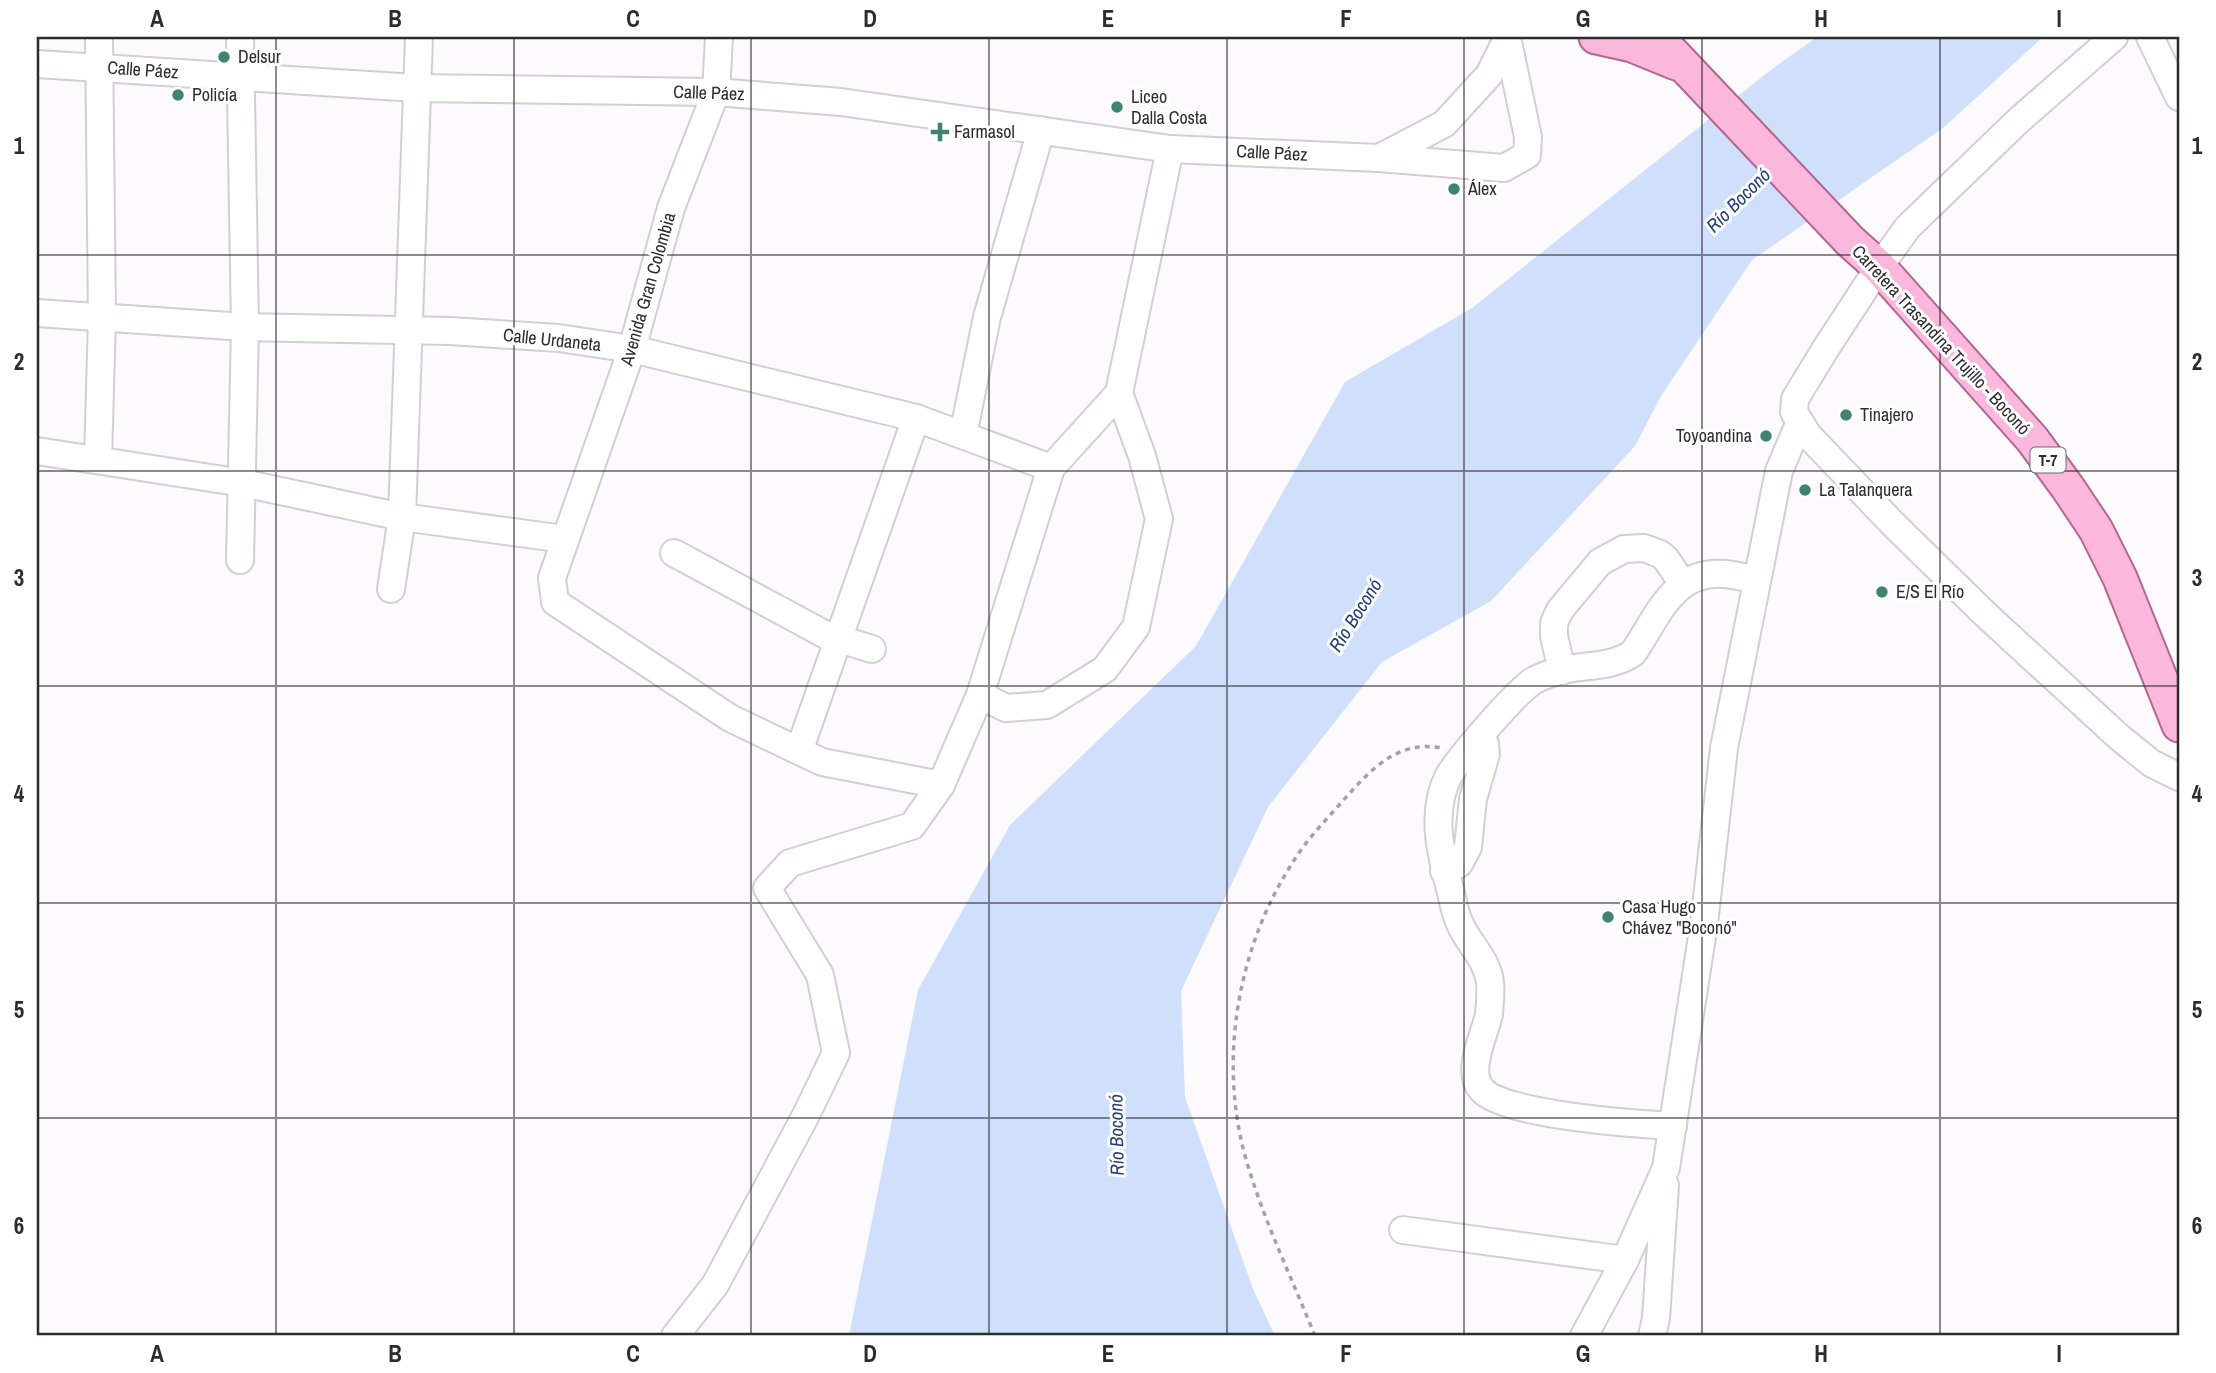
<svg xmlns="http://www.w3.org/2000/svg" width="2216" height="1373" font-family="'Archivo Narrow',sans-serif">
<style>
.water{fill:#cfdffc}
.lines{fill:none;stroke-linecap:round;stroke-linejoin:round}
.minor-casing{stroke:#d4cdd6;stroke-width:30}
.major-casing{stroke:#b16790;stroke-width:37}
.path{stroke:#a4a1a5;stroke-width:3.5;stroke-dasharray:5 5;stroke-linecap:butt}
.minor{stroke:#fff;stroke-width:26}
.major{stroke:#fbb7dc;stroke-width:33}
.grid{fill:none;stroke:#2e2b2e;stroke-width:2;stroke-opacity:0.55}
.poi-dot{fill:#3f8375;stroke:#fff;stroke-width:2.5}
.labels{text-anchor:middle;stroke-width:6;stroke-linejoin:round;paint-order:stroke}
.shield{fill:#fff;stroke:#6d6b6d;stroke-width:2}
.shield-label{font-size:16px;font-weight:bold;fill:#2e2b2e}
.poi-label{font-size:18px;fill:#2e2b2e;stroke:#fff;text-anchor:start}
.street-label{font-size:18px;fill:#2e2b2e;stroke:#fff}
.water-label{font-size:19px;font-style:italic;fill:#233d76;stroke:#fff}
.neatline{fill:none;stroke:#2e2b2e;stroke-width:2.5}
.grid-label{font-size:23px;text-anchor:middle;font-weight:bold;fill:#2e2b2e}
</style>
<rect width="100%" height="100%" fill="#fdfafe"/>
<!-- water -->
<path class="water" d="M1817,37H2043L1943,128L1752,260L1661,396L1635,446L1491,601L1382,662L1268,807L1181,991L1185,1097L1253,1289L1275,1336H849L918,990L1010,825L1196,646L1345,382L1472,308L1772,69Z"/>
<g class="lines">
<defs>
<g id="minor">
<path d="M240,37L245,327L240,560"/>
<path d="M719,37L716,92L671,208L632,349L552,578L555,602L730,718L822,762L941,785"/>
<path d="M2114,37L2019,120L1908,227L1879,267L1826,348L1795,399L1794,412L1808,435L1893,524L1986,615L2119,737L2151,763L2179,777"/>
<path d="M2150,37L2179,97"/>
<path d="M37,64L416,88L716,92L841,102L1170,149L1379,158L1444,124L1489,75L1508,37"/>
<path d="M1379,158L1504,168L1527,155L1528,137L1507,37"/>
<path d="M37,313L245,327L450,331L559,338L632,349L916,418L1051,468"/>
<path d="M963,435L987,317L1041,130"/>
<path d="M37,451L243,483L402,517L564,539"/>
<path d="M98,460L102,318L99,37"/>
<path d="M674,553L826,635L872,649"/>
<path d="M391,589L402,517L419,37"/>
<path d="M1562,671L1554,636V623L1560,610L1600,562L1624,549L1644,548L1660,554L1666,559L1683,584"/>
<path d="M980,695L1006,708L1047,705L1105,669L1136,627L1159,519L1142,456L1119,393"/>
<path d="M799,751L916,418"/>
<path d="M1444,871L1459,864L1468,847L1473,799L1486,754L1485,744L1480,737"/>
<path d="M1673,1126C1636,1124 1504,1115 1482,1090C1465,1072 1485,1034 1489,1014C1490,1003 1491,992 1490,982C1487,960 1470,945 1461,926C1454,913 1453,899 1449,885C1440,850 1431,812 1448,777C1458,759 1516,692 1533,681C1538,678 1546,675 1552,673C1579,663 1608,670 1633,653C1658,617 1673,569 1725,574C1736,575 1747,578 1757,580"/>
<path d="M1403,1230L1625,1260L1584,1336"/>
<path d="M1625,1260L1666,1168L1704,924L1724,748L1779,471L1799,424"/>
<path d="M675,1336L715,1285L806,1115L836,1053L820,975L767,888L790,863L912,826L941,785L980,695L1051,468L1119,393L1170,149"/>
<path d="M1652,1336L1656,1318L1665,1185"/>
</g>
<g id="major">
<path d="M1596,37L1632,45L1676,63"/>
<path d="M1657,37L1850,241L1879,267L2032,439L2068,488L2096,530L2120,578L2179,725"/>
</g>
</defs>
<!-- minor casing -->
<use href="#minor" class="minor-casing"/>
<!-- major casing -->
<use href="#major" class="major-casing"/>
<!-- path -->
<path class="path" d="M1315,1336C1291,1276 1261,1215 1244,1152C1218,1052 1240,938 1299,853C1311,835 1326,820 1340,804C1367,774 1395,739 1441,748"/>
<!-- minor -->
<use href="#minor" class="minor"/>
<!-- major -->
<use href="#major" class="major"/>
</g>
<!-- grid -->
<path class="grid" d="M276,37V1336M514,37V1336M751,37V1336M989,37V1336M1227,37V1336M1464,37V1336M1702,37V1336M1940,37V1336M37,255H2179M37,471H2179M37,686H2179M37,903H2179M37,1118H2179"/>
<!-- markers -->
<g class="poi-dot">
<circle cx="224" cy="57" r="7"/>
<circle cx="178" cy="95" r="7"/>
<circle cx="1117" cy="107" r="7"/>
<path d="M936.5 121.5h7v7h7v7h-7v7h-7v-7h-7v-7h7z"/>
<circle cx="1454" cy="189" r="7"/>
<circle cx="1846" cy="415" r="7"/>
<circle cx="1766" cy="436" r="7"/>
<circle cx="1805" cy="490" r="7"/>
<circle cx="1882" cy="592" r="7"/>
<circle cx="1608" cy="917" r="7"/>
</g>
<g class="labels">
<!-- shield labels -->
<rect class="shield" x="2030.5" y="447.5" width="35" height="25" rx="5"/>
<g class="shield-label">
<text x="2048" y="466">T-7</text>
</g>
<!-- poi labels -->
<g class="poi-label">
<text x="238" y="63">Delsur</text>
<text x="192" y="101">Policía</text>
<text x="1131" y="103">Liceo<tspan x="1131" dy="21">Dalla Costa</tspan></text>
<text x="954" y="138">Farmasol</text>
<text x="1468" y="195">Álex</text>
<text x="1860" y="421">Tinajero</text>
<text x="1752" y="442" text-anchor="end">Toyoandina</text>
<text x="1819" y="496">La Talanquera</text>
<text x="1896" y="598">E/S El Río</text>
<text x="1622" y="913">Casa Hugo<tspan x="1622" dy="21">Chávez "Boconó"</tspan></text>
</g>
<!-- street labels -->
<g class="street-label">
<text transform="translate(143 70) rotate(4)" y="6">Calle Páez</text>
<text transform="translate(709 93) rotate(2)" y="6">Calle Páez</text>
<text transform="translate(1272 153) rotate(3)" y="6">Calle Páez</text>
<text transform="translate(648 289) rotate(-74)" y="6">Avenida Gran Colombia</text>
<text transform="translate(552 340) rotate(6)" y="6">Calle Urdaneta</text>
<text transform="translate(1941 340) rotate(47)" y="6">Carretera Trasandina Trujillo - Boconó</text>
</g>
<!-- water labels -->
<g class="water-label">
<text transform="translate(1738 200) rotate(-45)" y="7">Río Boconó</text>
<text transform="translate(1355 615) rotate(-58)" y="7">Río Boconó</text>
<text transform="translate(1116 1135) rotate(-91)" y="7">Río Boconó</text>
</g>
</g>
<!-- border -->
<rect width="2216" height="1373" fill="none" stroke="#ffffff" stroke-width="77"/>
<rect x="38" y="38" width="2140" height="1296" class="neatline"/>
<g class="grid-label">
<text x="157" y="27">A</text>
<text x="395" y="27">B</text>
<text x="633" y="27">C</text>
<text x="870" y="27">D</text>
<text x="1108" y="27">E</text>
<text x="1346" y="27">F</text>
<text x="1583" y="27">G</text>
<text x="1821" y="27">H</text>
<text x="2059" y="27">I</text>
<text x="19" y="154">1</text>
<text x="2197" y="154">1</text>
<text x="19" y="370">2</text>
<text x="2197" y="370">2</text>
<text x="19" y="586">3</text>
<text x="2197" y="586">3</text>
<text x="19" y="802">4</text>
<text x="2197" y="802">4</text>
<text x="19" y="1018">5</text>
<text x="2197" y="1018">5</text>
<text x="19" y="1234">6</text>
<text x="2197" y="1234">6</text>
<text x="157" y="1362">A</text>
<text x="395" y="1362">B</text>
<text x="633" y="1362">C</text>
<text x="870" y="1362">D</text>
<text x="1108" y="1362">E</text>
<text x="1346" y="1362">F</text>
<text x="1583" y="1362">G</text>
<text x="1821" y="1362">H</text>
<text x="2059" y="1362">I</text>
</g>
</svg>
